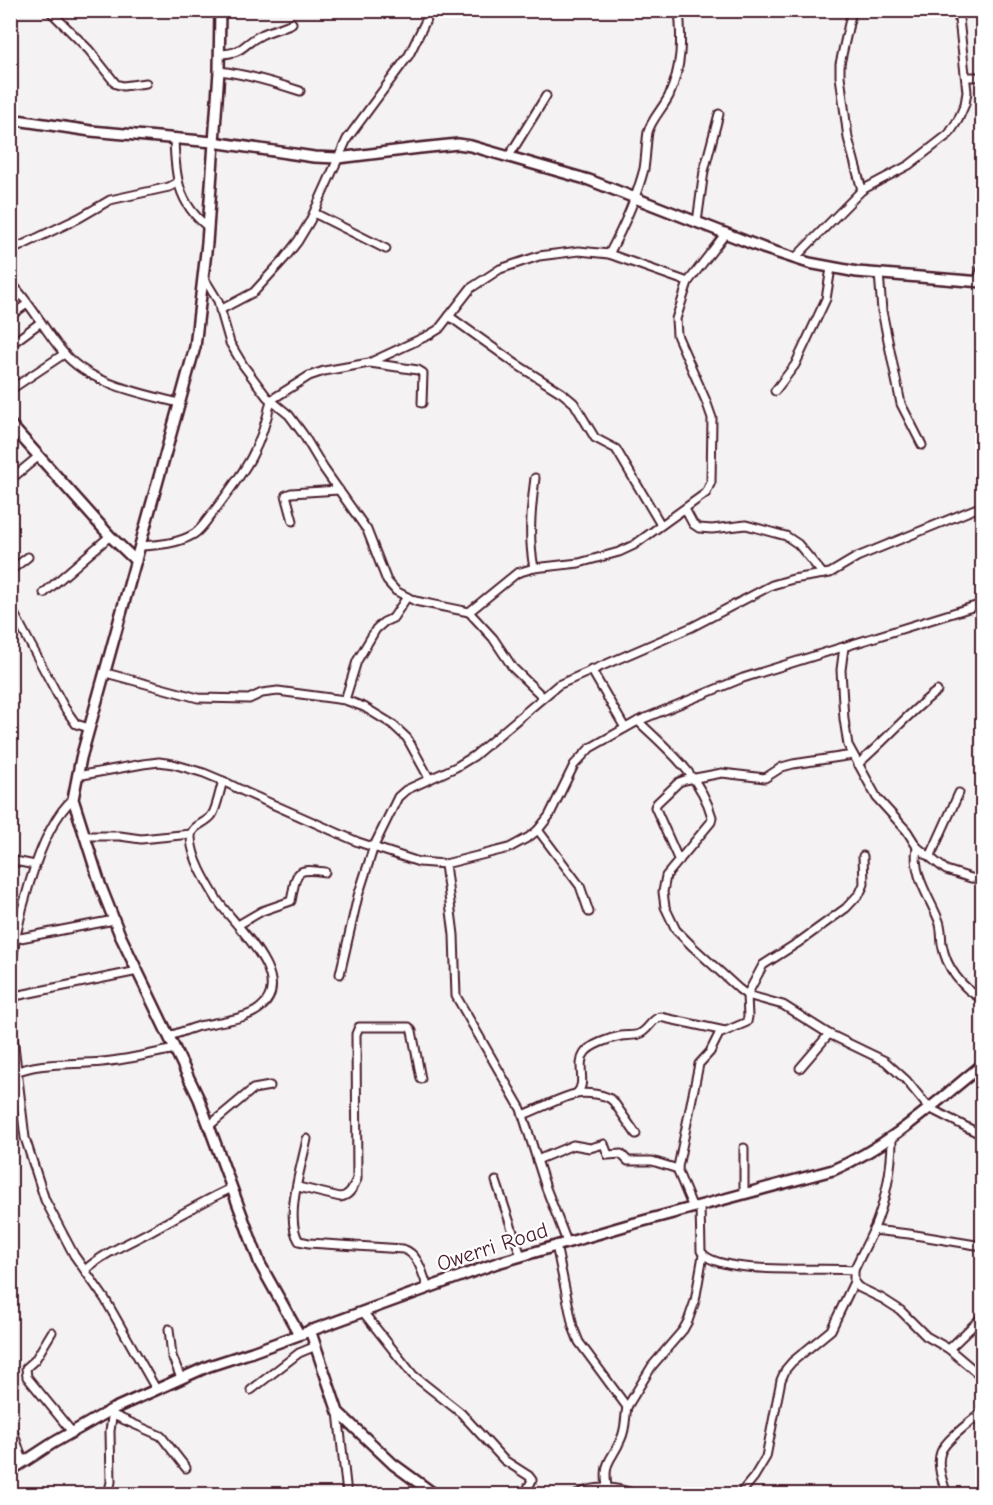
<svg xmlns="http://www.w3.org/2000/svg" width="993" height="1505" font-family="'Comic Neue',sans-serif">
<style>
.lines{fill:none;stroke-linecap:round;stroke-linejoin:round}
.street-casing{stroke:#4a1f2b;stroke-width:11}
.secondary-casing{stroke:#4a1f2b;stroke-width:14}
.street{stroke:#fff;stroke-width:7}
.secondary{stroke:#fff;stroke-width:9}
.labels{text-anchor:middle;stroke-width:4.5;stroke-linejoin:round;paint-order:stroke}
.street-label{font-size:22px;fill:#4a1f2b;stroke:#fff}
</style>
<rect width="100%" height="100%" fill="#f4f2f2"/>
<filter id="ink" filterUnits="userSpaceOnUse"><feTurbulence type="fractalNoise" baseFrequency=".0167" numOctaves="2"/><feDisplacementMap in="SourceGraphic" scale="12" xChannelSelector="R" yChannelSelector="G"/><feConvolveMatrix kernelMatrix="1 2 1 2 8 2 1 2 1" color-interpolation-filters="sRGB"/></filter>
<g filter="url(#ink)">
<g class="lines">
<defs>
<g id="street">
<path d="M49,10L89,50L116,84L123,86L146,83"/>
<path d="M852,10L840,64V76L848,138L862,190"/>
<path d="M219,54C244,54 242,44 261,35C271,30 282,28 292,23"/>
<path d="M219,71C247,74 273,82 300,91"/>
<path d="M967,77H982"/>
<path d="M174,138C175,174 177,203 208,227"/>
<path d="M509,156L546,96"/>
<path d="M314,213L386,249"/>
<path d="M697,222L704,171L719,114"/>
<path d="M10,251L79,218L110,200L169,187L177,183"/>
<path d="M609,254C624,226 636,199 644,169C646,157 646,144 648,132C651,120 663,108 669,96C682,66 682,42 679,10"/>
<path d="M795,258L862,190L909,165L949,134L958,120L965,104L967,92L958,10"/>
<path d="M879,273L882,311L901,404L922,445"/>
<path d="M204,278L218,301L230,343L243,365L267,397L289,415L303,434L324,469L367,530L387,581L396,591L415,601L469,612L517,573L534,568L579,563L619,552L634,545L706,493L711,482L712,418L706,401L677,335L676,319L688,282L726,233"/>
<path d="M977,281L982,268"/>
<path d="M10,282C31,303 44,330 63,352C89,384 141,393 179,403"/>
<path d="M220,310L254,292L284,259L298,241L310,221L347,139L409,55L431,10"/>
<path d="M10,316L27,304"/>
<path d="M449,316L516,364L562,393L574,403L595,438L616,449L661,525"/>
<path d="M10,345L41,322"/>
<path d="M370,363L418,370L423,373L422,403"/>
<path d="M10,390L64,354"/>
<path d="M775,391L795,365L826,299L831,268"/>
<path d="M10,480L39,456"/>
<path d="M685,509L693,524L699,528L712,529L746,525L786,536L798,544L823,574"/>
<path d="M293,521L286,495L291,493L339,490"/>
<path d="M140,546C157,545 178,544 194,534C202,529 208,518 215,510C245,470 261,450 271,400L309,376L324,371L369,363L429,335L439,329L471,288L500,269L539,256L579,251L609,254L688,282"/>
<path d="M534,568C528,537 531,509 535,478"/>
<path d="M10,571L28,557"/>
<path d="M44,593L110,536"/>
<path d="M10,606L64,707L76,724L89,728"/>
<path d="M469,612L493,638L513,668L543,697"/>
<path d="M844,647L841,670L844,719L848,745L877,798L907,831L917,847L946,870L971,878L982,879"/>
<path d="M591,669L625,728"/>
<path d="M106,673L198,698L249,699L262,693L278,691L345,700L364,707L392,724L407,738L429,778"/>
<path d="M345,700L357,661L376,629L384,622L393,618L407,597"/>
<path d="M638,721C667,749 701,776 712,817L711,822L666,876L663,892L665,907L676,930L693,947L739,989L747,995L783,1005L829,1034L885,1061L906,1080L929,1108L982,1135"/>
<path d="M858,764C886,740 908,713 937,691"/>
<path d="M77,776L143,764L159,762L173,764L204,773L223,781L245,792L358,842L419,862L445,864L509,848L529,837L538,830L549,816L574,765L590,748L638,721L743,678L982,604"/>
<path d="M538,830L580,886L589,912"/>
<path d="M84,836H120L141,839L191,834"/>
<path d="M917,847C912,875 929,896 939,921C942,929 941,937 942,944C946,968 962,988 982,999"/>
<path d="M930,857L959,793"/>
<path d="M10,860L35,865"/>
<path d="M679,861L655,807L657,803L679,782L685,780L722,773L765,778L782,767L793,764L853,755"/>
<path d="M445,864L454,935L456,996L521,1109L546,1188L567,1242"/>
<path d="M238,925L262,911L291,901C297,873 293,867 325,872"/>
<path d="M10,940L114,920"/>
<path d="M340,974L358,896L374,846L398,797L406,790L456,767L474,756L558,685L692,627L772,585L793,579L830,573L857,557L982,506"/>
<path d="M10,979C14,932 37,830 73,799"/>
<path d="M10,997L138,971"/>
<path d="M10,1011L25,1138L45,1200L74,1255L105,1299L156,1389"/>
<path d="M169,1036C179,1033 189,1029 199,1026C216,1022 248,1019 260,1008C297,979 234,925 218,901C207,883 192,859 191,838C190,825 206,824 212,815C217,808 220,789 223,781"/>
<path d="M800,1068L829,1034"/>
<path d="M10,1074C40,1061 71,1065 102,1062C127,1060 151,1054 175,1049"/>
<path d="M576,1094C588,1084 576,1066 584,1054C589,1045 610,1038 621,1036C627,1035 634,1036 639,1034C649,1030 651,1019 660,1017L725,1031"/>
<path d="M523,1115C537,1110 563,1096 576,1094C586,1092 606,1094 613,1101L636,1134"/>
<path d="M210,1125L253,1089L270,1086"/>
<path d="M307,1139C302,1165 284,1218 299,1241L309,1243L403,1249C419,1254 422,1273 428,1288"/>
<path d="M537,1160L573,1145L590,1148L604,1144L608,1155L621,1154L628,1161H652L678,1169"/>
<path d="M496,1181L521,1256"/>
<path d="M298,1187L340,1197C350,1196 353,1187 357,1179L356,1034L359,1027H409L412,1031L421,1079"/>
<path d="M744,1194V1148"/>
<path d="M700,1206L701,1251C714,1276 826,1267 854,1270C860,1257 867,1244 873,1231C885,1202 892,1169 892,1138"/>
<path d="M693,1208L678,1172V1167L699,1064L710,1052L719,1034L747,1022L748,1017L747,995L763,965L799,942L846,908L860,893L864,884L863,856"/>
<path d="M873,1230L909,1234L982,1246"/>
<path d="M556,1245L573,1327L579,1342L627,1407C625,1417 626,1429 621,1439C612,1461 603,1460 607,1487"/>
<path d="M85,1270C104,1253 127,1244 149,1232C177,1217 203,1201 232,1188"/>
<path d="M854,1270V1282L858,1287L883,1299L900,1310L926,1336L949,1349L982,1377"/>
<path d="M363,1312L413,1375L461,1413L504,1460L529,1476L532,1480L525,1494"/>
<path d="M169,1329L172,1356L181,1378"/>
<path d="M52,1332L35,1360L26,1368L27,1377L72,1432"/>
<path d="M949,1349L982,1317"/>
<path d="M251,1390L299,1353L316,1346"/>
<path d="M627,1407L652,1366L683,1330L688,1321L695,1301L703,1255"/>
<path d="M338,1412L347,1494"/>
<path d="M113,1415L161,1436L186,1468"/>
<path d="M10,1422L23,1461"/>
<path d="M108,1494L111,1482L110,1431L113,1411"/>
<path d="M578,1494C598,1484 616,1488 637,1494"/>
<path d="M740,1494L754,1477L766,1457L781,1380L786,1369L792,1362L831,1330L854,1282"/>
<path d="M947,1494C943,1483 936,1465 941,1452C945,1440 972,1421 982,1412"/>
</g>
<g id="secondary">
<path d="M220,10L219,71L207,243L195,347L81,758L73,799L101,887L120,935L199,1099L260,1264L299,1334"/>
<path d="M10,119L91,131L213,142L314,157L338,158L420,148L458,144L471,146L589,180L763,248L809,263L857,272L982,282"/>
<path d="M10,424L110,536L136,561"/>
<path d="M310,1330L338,1412L393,1464L434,1494"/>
<path d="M10,1471L53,1443L113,1409L209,1366L252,1352L497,1263L628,1225L833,1170C889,1146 935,1103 982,1065"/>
</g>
</defs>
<!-- street casing -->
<use href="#street" class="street-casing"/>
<!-- secondary casing -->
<use href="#secondary" class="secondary-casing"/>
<!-- street -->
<use href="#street" class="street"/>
<!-- secondary -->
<use href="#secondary" class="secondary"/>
</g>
</g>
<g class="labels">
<!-- street labels -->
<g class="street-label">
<text transform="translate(492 1246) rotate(-18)" y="8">Owerri Road</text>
</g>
</g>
<!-- margin -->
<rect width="993" height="1505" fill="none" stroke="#fff" stroke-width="36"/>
<rect x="18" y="18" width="957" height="1469" fill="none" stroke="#4a1f2b" stroke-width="2" filter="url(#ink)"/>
</svg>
